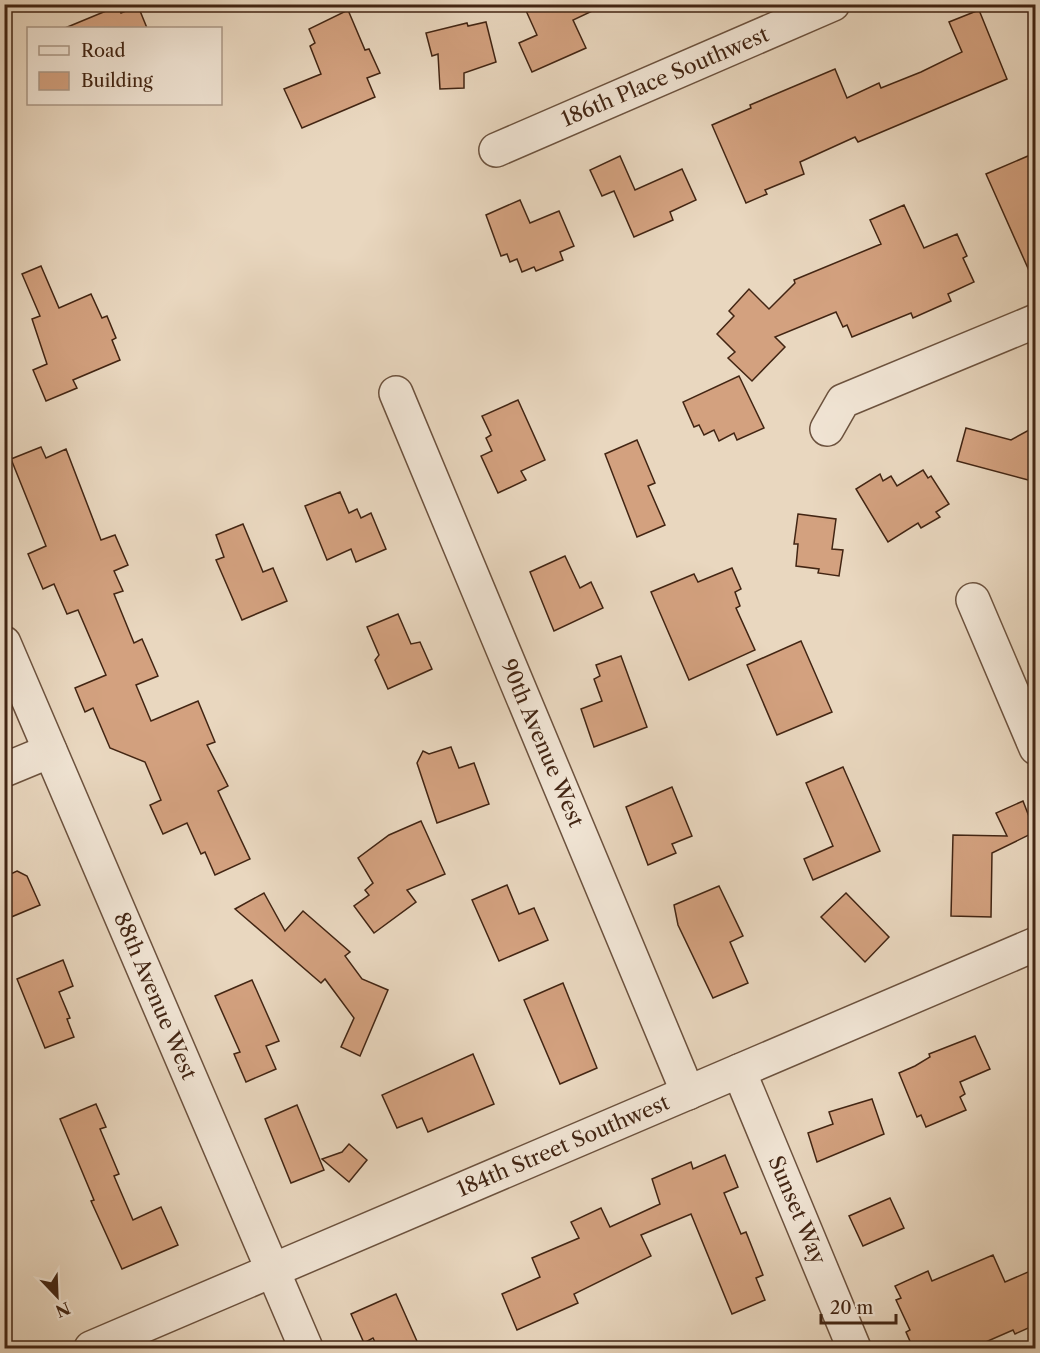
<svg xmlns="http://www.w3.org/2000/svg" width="1040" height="1353" font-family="'Libre Caslon Text',serif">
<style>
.building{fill:#d3a17f;stroke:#422513;stroke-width:1.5}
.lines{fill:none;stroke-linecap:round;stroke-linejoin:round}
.minor-casing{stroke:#6c523e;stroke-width:36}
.minor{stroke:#f1e5d5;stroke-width:33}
.labels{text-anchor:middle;stroke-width:4.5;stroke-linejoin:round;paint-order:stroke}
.street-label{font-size:21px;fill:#422513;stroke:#f1e5d5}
</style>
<rect width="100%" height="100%" fill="#e9d7bf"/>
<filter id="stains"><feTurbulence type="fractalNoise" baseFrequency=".00333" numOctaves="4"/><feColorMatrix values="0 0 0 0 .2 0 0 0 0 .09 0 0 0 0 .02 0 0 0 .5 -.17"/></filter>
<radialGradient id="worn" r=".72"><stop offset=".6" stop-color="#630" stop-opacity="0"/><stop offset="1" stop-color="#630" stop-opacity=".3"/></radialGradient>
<!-- building -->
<g class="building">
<path d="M523,4H607L573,20L586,48L532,72L519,43L537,35Z"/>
<path d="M118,6L121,13L138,6L147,28H65Z"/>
<path d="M348,10L365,50L369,49L380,73L367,78L375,97L302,128L284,89L321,74L310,46L315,43L309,29Z"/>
<path d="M979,10L1007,79L858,142L855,137L800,162L804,174L765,190L767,194L746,203L712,125L751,108L750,105L835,69L847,98L879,83L881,88L921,72L962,52L949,22Z"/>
<path d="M486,22L496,62L464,73V88L440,89L438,54L432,56L426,33L467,23L468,26Z"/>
<path d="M1035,153V284L986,174Z"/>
<path d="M620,156L635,190L682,169L696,200L670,212L673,220L634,237L614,191L602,196L590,170Z"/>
<path d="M520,200L530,223L559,211L574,246L560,252L563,260L536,271L534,267L522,272L517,259L510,262L507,254L501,256L486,215Z"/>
<path d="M904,205L924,248L957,234L967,256L963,258L974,282L948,294L951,301L913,318L911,313L852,337L847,325L843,327L836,312L775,337L785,347L752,381L728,358L735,352L717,334L734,316L729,311L749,289L769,309L795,283L794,280L881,244L870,220Z"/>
<path d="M41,266L59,308L91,294L102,318L107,316L116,338L112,340L120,360L73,380L77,388L46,401L33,370L47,364L32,319L40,316L22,274Z"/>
<path d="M739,376L764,428L737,440L734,433L719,441L714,430L704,435L699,425L694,427L683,402Z"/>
<path d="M518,400L545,460L521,471L526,480L498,493L481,456L492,451L486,438L491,435L482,416Z"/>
<path d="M966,428L1011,440L1029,430L1035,442L1032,481L957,461Z"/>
<path d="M637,440L655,483L648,486L665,525L637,537L605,454Z"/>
<path d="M41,447L46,458L66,449L101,540L115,535L128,565L114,571L123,591L114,594L134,643L142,639L158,676L136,685L151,721L198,701L215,742L207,745L228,786L218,791L250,859L215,875L205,852L201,854L187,823L163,834L150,805L161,800L145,762L110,748L93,708L85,712L75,688L106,675L78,610L67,614L54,584L43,589L28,554L46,546L11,459Z"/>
<path d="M923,470L928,478L931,476L949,504L936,512L940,517L921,528L918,523L888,542L856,489L880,474L883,481L891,476L897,486Z"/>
<path d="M340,492L349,513L357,509L361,518L371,513L386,549L356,562L351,549L327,560L305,506Z"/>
<path d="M798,514L836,519L832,549L843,550L839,576L818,573L819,569L796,566L798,544H794Z"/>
<path d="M243,524L263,572L273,568L287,601L242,620L216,560L224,557L216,535Z"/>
<path d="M565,556L580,588L591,582L603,608L554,631L530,572Z"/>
<path d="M732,568L741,589L735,592L740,606L736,608L755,650L689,680L651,592L694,574L698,582Z"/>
<path d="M398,614L411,644L420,642L432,669L388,689L375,660L379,655L367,627Z"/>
<path d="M801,641L832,712L777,735L747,665Z"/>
<path d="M621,656L647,727L594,747L581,709L602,701L594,679L600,676L596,665Z"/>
<path d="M451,747L459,768L474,763L489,804L437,823L417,763L423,751L429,754Z"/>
<path d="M843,767L880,851L813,880L804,859L833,846L806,783Z"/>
<path d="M672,787L692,836L672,844L676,853L648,865L626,807Z"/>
<path d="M1023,801L1035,832L992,853L991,917L951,916L953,835L1007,836L996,813Z"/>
<path d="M421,821L445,874L407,890L416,902L374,933L354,906L369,895L365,890L373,883L358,858L389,835Z"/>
<path d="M17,871L27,876L40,905L4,920V877Z"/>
<path d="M507,885L519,914L534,908L548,940L499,961L472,900Z"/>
<path d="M719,886L743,936L730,942L748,983L713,998L678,925L674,905Z"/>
<path d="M264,893L285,931L303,911L350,952L345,956L362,979L388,990L360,1056L341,1047L354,1018L325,979L321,983L235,909Z"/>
<path d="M846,893L889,937L865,962L821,917Z"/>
<path d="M63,960L73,986L59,992L70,1018L67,1019L74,1037L45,1048L17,979Z"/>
<path d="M252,980L279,1041L266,1046L276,1069L246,1082L234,1054L240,1052L215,996Z"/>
<path d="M563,983L597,1068L560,1084L524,1000Z"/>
<path d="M975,1036L990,1069L960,1082L965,1094L960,1097L966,1110L926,1127L921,1115L917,1117L899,1073L915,1066L930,1057L929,1054Z"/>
<path d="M473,1054L494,1104L428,1132L422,1118L397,1128L382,1095Z"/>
<path d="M872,1099L884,1134L817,1162L808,1133L833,1124L829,1112Z"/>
<path d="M96,1104L106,1127L100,1129L119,1174L114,1176L133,1220L161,1207L178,1245L122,1269L91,1201L94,1200L60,1119Z"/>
<path d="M297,1105L324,1170L291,1183L265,1119Z"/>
<path d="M349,1144L367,1160L349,1182L322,1159L342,1152Z"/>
<path d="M725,1155L738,1187L724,1193L741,1234L746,1232L763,1275L756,1278L765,1300L732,1314L691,1214L641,1235L651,1256L574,1294L578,1303L517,1330L502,1294L540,1277L532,1258L579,1238L571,1222L601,1208L610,1227L660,1204L652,1179L691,1162L693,1169Z"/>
<path d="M890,1198L904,1228L863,1246L849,1216Z"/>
<path d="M993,1255L1005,1282L1035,1269V1325L1015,1334L1013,1330L972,1348H913L906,1332L910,1330L896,1300L901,1298L895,1286L928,1271L932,1281Z"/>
<path d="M396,1294L420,1348H378L373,1338L364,1343L351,1314Z"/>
</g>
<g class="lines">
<defs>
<g id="minor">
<path d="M496,150L833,4"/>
<path d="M396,393L688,1093"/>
<path d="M827,429L843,401L1036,321"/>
<path d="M973,600L1036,748"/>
<path d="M4,643L306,1348"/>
<path d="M4,770L50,751"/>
<path d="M739,1071L854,1348"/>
<path d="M91,1348L1036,944"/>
</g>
</defs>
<!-- minor casing -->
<use href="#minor" class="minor-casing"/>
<!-- minor -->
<use href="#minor" class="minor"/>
</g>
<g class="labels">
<!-- street labels -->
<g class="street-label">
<text transform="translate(665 77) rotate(-23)" y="7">186th Place Southwest</text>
<text transform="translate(542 743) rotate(67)" y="7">90th Avenue West</text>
<text transform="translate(155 996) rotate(67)" y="7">88th Avenue West</text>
<text transform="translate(563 1146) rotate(-23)" y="7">184th Street Southwest</text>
<text transform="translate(797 1210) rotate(67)" y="7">Sunset Way</text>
</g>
</g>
<!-- margin -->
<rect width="1040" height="1353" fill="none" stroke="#e9d7bf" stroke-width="24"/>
<rect x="6" y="6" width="1028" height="1341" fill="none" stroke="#422513" stroke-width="3"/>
<rect x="12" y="12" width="1016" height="1329" fill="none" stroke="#422513" stroke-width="1.5"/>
<!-- legend -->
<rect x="27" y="27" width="195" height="78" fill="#f1e5d5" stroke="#ab9887" stroke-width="1.5"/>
<rect x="39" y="46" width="30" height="9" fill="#f1e5d5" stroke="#ab9887" stroke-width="1.5"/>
<text x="81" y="57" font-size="18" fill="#422513">Road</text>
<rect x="39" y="72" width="30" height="18" fill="#d3a17f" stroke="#ab9887" stroke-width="1.5"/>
<text x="81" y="87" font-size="18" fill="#422513">Building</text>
<!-- north arrow -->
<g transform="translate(57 1296) rotate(157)" stroke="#f1e5d5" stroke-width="4.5" paint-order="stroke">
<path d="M0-4.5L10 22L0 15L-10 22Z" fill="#422513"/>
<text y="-9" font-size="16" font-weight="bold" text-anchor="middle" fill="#422513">N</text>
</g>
<!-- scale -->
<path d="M821 1314v9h75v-9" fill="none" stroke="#422513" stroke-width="3"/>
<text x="830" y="1314" font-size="18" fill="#422513" stroke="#f1e5d5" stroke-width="4.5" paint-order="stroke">20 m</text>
<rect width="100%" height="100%" filter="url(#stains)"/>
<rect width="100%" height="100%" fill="url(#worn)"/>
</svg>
